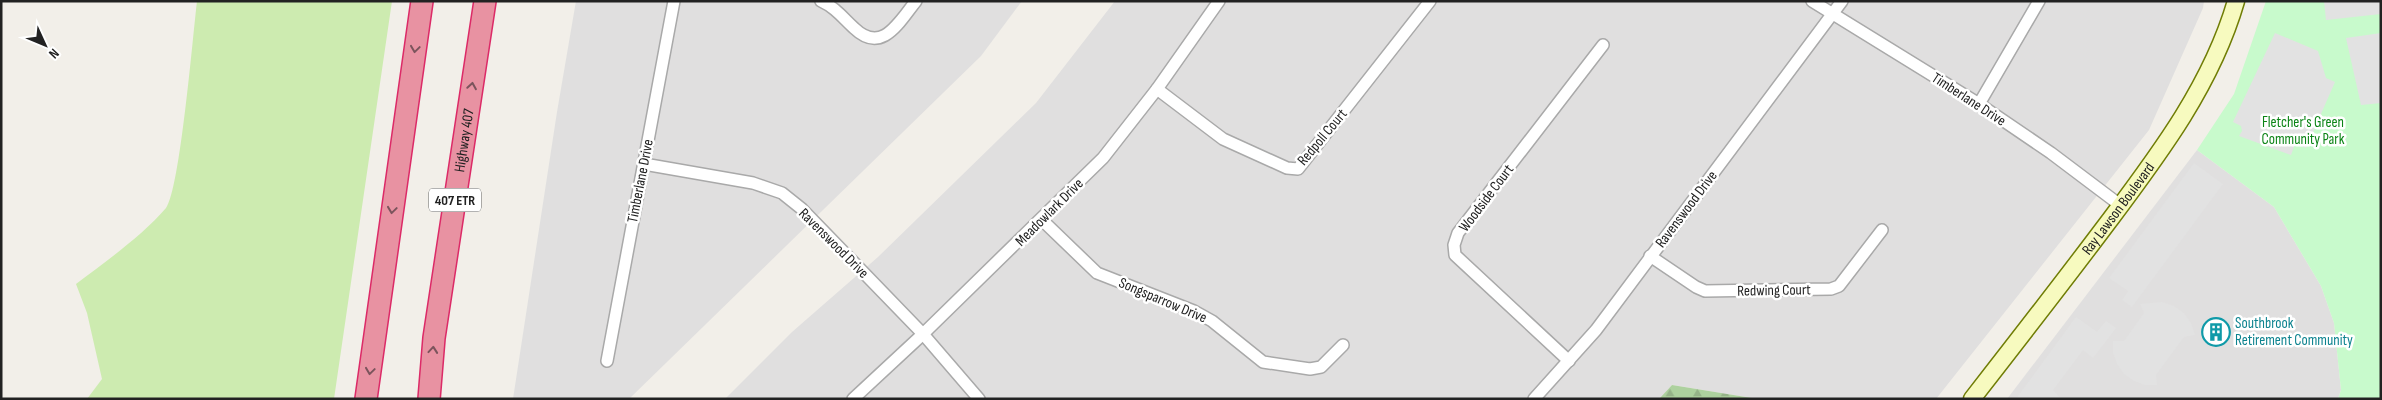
<svg xmlns="http://www.w3.org/2000/svg" width="2382" height="400" font-family="'Sofia Sans Condensed',sans-serif">
<style>
.residential{fill:#e0dfdf}
.grass{fill:#cdebb0}
.forest{fill:url(#forest-firs)}
.park{fill:#c8facc}
.parking{fill:#e2e2e2}
.lines{fill:none;stroke-linecap:round;stroke-linejoin:round}
.street-casing{stroke:#a9a9a9;stroke-width:14}
.secondary-casing{stroke:#707d05;stroke-width:19}
.highway-casing{stroke:#dc2a67;stroke-width:24}
.street{stroke:#fff;stroke-width:11}
.secondary{stroke:#f7fabf;stroke-width:16}
.highway{stroke:#e892a2;stroke-width:21}
.oneway{stroke:#7b545c}
.labels{text-anchor:middle;stroke-width:5;stroke-linejoin:round;paint-order:stroke}
.shield{fill:#fff;stroke:#646464;stroke-width:1}
.shield-label{font-size:14px;font-weight:bold;fill:#222}
.street-label{font-size:15px;fill:#222;stroke:#fff}
.park-label{font-size:15px;fill:#0c8416;stroke:#fff}
.culture-label{font-size:15px;fill:#0d838f;stroke:#fff;text-anchor:start}
</style>
<defs>
<pattern id="forest-firs" width="22" height="20" patternUnits="userSpaceOnUse" patternTransform="scale(1.25)"><rect width="22" height="20" fill="#add19e"/><path d="M5 1l3.5 6h-7zM16 11l3.5 6h-7z" fill="#95b388"/></pattern>
</defs>
<rect width="100%" height="100%" fill="#f2efe9"/>
<!-- residential -->
<g class="residential">
<path d="M576,1H1022L981,56L629,399H513L557,112Z"/>
<path d="M1115,1H2204L2203,8L2149,130L1936,399H1758L1672,385L1659,399H725L792,332L878,257L1036,103Z"/>
<path d="M2197,150L2274,207L2321,286L2334,323L2341,390L2338,399H2007Z"/>
</g>
<!-- grass -->
<path class="grass" d="M197,1H392L334,399H87L102,379L87,313L76,284C104,263 143,235 166,208C180,190 193,34 197,1Z"/>
<!-- forest -->
<path class="forest" d="M1672,385L1758,399H1659Z"/>
<!-- park -->
<path class="park" d="M2266,1H2381V399H2338L2341,390L2334,323L2321,286L2274,207L2197,150L2234,94Z"/>
<!-- parking -->
<g class="parking">
<path d="M2324,1H2381V14L2326,20Z"/>
<path d="M2275,33L2318,51L2326,78L2335,82L2306,148L2295,144L2291,155L2239,136L2242,131L2241,126L2233,122Z"/>
<path d="M2381,33V103L2361,105L2346,38Z"/>
<path d="M2194,163L2223,184L2132,307L2122,300L2128,291L2109,278Z"/>
<path d="M2162,302L2174,306L2184,313L2191,323L2195,335L2184,337L2156,375L2157,385H2145L2134,381L2124,374L2117,364L2113,353V341H2124L2144,313L2140,304Z"/>
<path d="M2076,317L2097,332L2106,321L2116,328L2093,358L2083,350L2053,390L2061,399H2016Z"/>
</g>
<g class="lines">
<defs>
<g id="street">
<path d="M821,1C836,8 842,17 854,28C882,55 899,22 916,1"/>
<path d="M1812,1L1979,104L2051,153L2120,205"/>
<path d="M1157,89L1223,139L1287,168L1298,169L1430,1"/>
<path d="M1979,104L2039,1"/>
<path d="M644,164L753,183L782,193L802,209L923,334L979,399"/>
<path d="M1042,220L1097,273L1194,311L1212,321L1263,362L1310,369L1321,367L1343,345"/>
<path d="M1650,256L1696,287L1705,291L1831,289L1839,286L1882,230"/>
<path d="M607,361L674,1"/>
<path d="M1569,361L1455,255L1454,245L1458,233L1603,45"/>
<path d="M853,399L923,334L1103,158L1157,89L1219,1"/>
<path d="M1534,399L1596,330L1842,1"/>
</g>
<g id="secondary">
<path id="s1" d="M1972,399C2018,340 2064,281 2109,221C2160,153 2212,84 2236,1"/>
</g>
<g id="highway">
<path d="M366,399L422,1"/>
<path id="s2" d="M429,399L434,338L485,1"/>
</g>
</defs>
<!-- street casing -->
<use href="#street" class="street-casing"/>
<!-- secondary casing -->
<use href="#secondary" class="secondary-casing"/>
<!-- highway casing -->
<use href="#highway" class="highway-casing"/>
<!-- street -->
<use href="#street" class="street"/>
<!-- secondary -->
<use href="#secondary" class="secondary"/>
<!-- highway -->
<use href="#highway" class="highway"/>
</g>
<!-- one-way arrows -->
<defs><path id="oneway-chevron" d="M-2-3.5L2.5 0L-2 3.5" fill="none" stroke-width="1.6" stroke-linecap="round" stroke-linejoin="round" transform="scale(1.25)"/></defs>
<g class="oneway">
<use href="#oneway-chevron" transform="translate(415 49) rotate(98)"/>
<use href="#oneway-chevron" transform="translate(472 86) rotate(-81)"/>
<use href="#oneway-chevron" transform="translate(392 210) rotate(98)"/>
<use href="#oneway-chevron" transform="translate(433 350) rotate(-85)"/>
<use href="#oneway-chevron" transform="translate(370 371) rotate(98)"/>
</g>
<!-- icons -->
<defs>
<symbol id="building-ring" viewBox="-11 -11 22 22"><circle r="9.5" fill="#fff" stroke="#0f9aa8" stroke-width="1.5"/><path d="M-4-6H4V6H1V3H-1V6H-4ZM-2.5-4.3h1.7v1.8h-1.7ZM.8-4.3h1.7v1.8H.8ZM-2.5-1h1.7V.8h-1.7ZM.8-1h1.7V.8H.8Z" fill="#0f9aa8"/></symbol>
</defs>
<g fill-rule="evenodd">
<use href="#building-ring" x="2200" y="316" width="32" height="32"/>
</g>
<g class="labels">
<!-- shield labels -->
<rect class="shield" x="429" y="188.5" width="52" height="23" rx="4"/>
<g class="shield-label">
<text x="455" y="205">407 ETR</text>
</g>
<!-- street labels -->
<g class="street-label">
<text transform="translate(1969 99) rotate(33)" y="5">Timberlane Drive</text>
<text transform="translate(1322 137) rotate(-50)" y="5">Redpoll Court</text>
<text dy="5" stroke="none"><textPath href="#s2" startOffset="261">Highway 407</textPath></text>
<text transform="translate(640 181) rotate(-79)" y="5">Timberlane Drive</text>
<text transform="translate(1486 198) rotate(-53)" y="5">Woodside Court</text>
<text dy="5" stroke="none"><textPath href="#s1" startOffset="240">Ray Lawson Boulevard</textPath></text>
<text transform="translate(1686 209) rotate(-53)" y="5">Ravenswood Drive</text>
<text transform="translate(1049 212) rotate(-45)" y="5">Meadowlark Drive</text>
<text transform="translate(834 243) rotate(45)" y="5">Ravenswood Drive</text>
<text transform="translate(1774 290) rotate(-1)" y="5">Redwing Court</text>
<text transform="translate(1163 300) rotate(23)" y="5">Songsparrow Drive</text>
</g>
<!-- park labels -->
<g class="park-label">
<text x="2303" y="127">Fletcher's Green<tspan x="2303" dy="17">Community Park</tspan></text>
</g>
<!-- culture labels -->
<g class="culture-label">
<text x="2235" y="328">Southbrook<tspan x="2235" dy="17">Retirement Community</tspan></text>
</g>
</g>
<!-- border -->
<rect width="2382" height="400" fill="none" stroke="#222222" stroke-width="5"/>
<!-- north arrow -->
<g transform="translate(45 45) rotate(134)" stroke="#ffffff" stroke-width="4" paint-order="stroke">
<path d="M0-4L9 19L0 12L-9 19Z" fill="#222222"/>
<text y="-8" font-size="14" font-weight="bold" text-anchor="middle" fill="#222222">N</text>
</g>
</svg>
